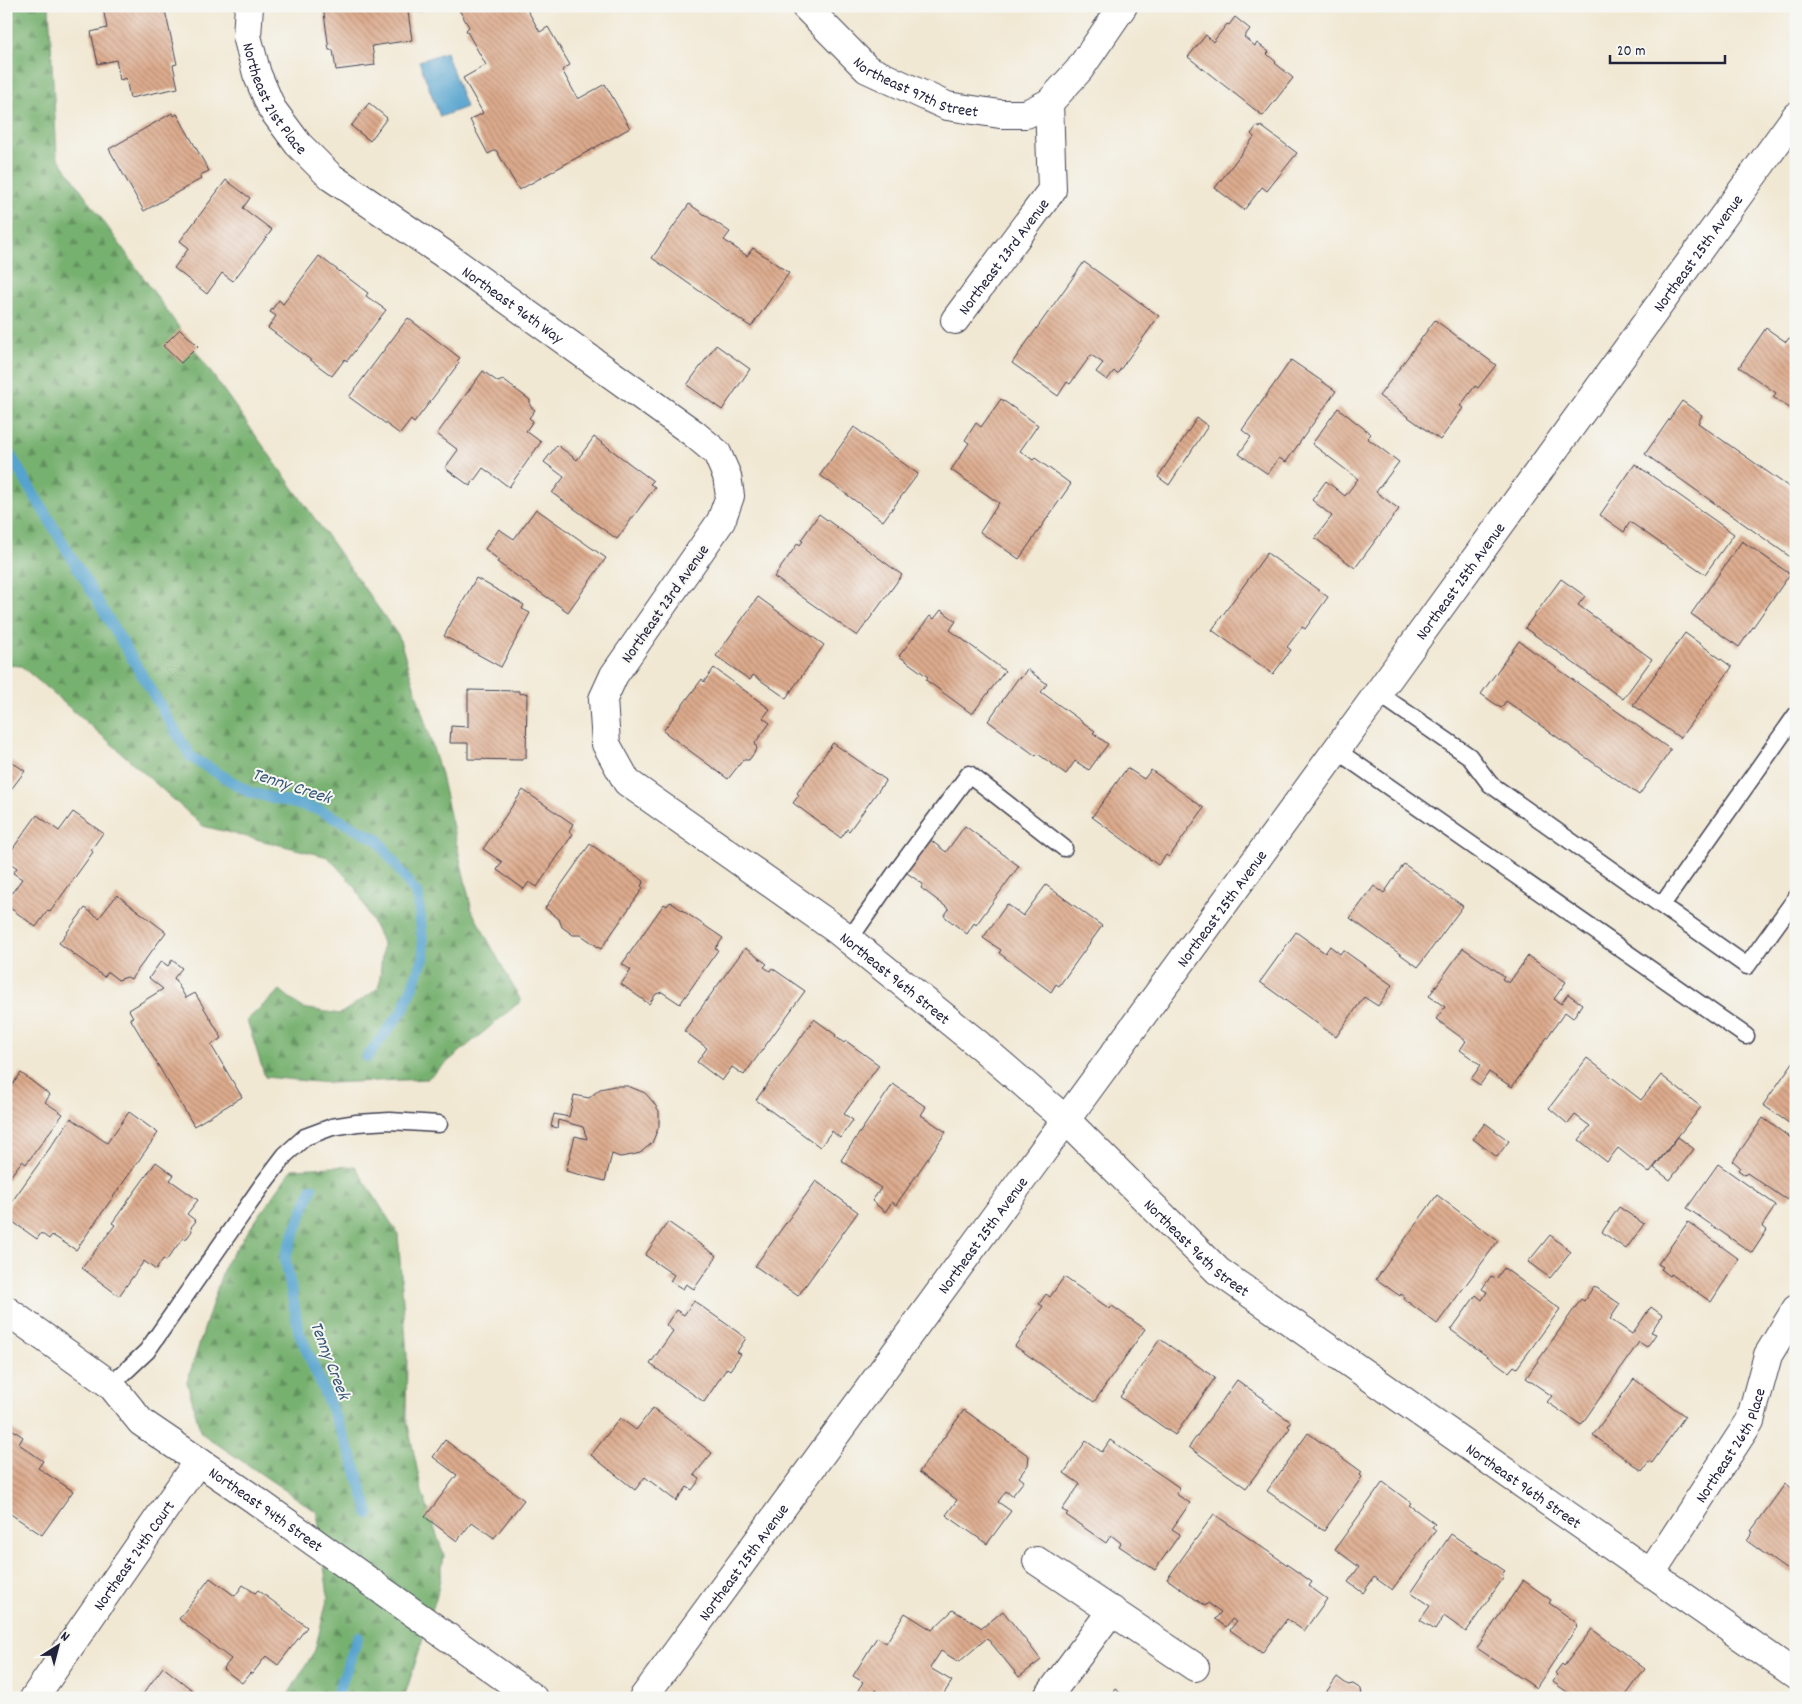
<svg xmlns="http://www.w3.org/2000/svg" width="1802" height="1704" font-family="Dekko,sans-serif">
<style>
.forest{fill:url(#forest-firs);stroke:#4c6a56}
.water{fill:#54a3ce;stroke:#3b6284}
.lines{fill:none;stroke-linecap:round;stroke-linejoin:round}
.stream{stroke:#54a3ce;stroke-width:11}
.building{fill:url(#building-back-hatch)}
.lane-casing{stroke:#414052;stroke-width:19}
.street-casing{stroke:#414052;stroke-width:30}
.secondary-casing{stroke:#414052;stroke-width:30}
.lane{stroke:#fff;stroke-width:16}
.street{stroke:#fff;stroke-width:28}
.secondary{stroke:#fff;stroke-width:28}
.labels{text-anchor:middle;stroke-width:4;stroke-linejoin:round;paint-order:stroke}
.street-label{font-size:16px;fill:#22223b;stroke:#f6f6f2}
.water-label{font-size:18px;font-style:italic;fill:#365676;stroke:#f6f6f2}
</style>
<defs>
<pattern id="forest-firs" width="22" height="20" patternUnits="userSpaceOnUse" patternTransform="scale(1.25)"><rect width="22" height="20" fill="#77b170"/><path d="M5 1l3.5 6h-7zM16 11l3.5 6h-7z" fill="#61905d"/></pattern>
<pattern id="building-back-hatch" width="6" height="6" patternUnits="userSpaceOnUse" patternTransform="scale(1.25)"><rect width="6" height="6" fill="#ddab8d"/><path d="M-1 5l2 2M0 0l6 6M5-1l2 2" fill="none" stroke="#b38b74"/></pattern>
</defs>
<rect width="100%" height="100%" fill="#f6f6f2"/>
<filter id="ink" filterUnits="userSpaceOnUse"><feTurbulence type="fractalNoise" baseFrequency=".02" numOctaves="2"/><feDisplacementMap in="SourceGraphic" scale="10" xChannelSelector="R" yChannelSelector="G"/><feConvolveMatrix kernelMatrix="1 2 1 2 8 2 1 2 1" color-interpolation-filters="sRGB"/></filter>
<filter id="wash" filterUnits="userSpaceOnUse"><feTurbulence type="fractalNoise" baseFrequency=".0096" numOctaves="4" result="noise"/><feDisplacementMap in="SourceGraphic" scale="20" xChannelSelector="R" yChannelSelector="G"/><feGaussianBlur stdDeviation="1.12" result="paint"/><feColorMatrix in="noise" values="0 0 0 0 0 0 0 0 0 0 0 0 0 0 0 0 0 1.4 0 .05"/><feComposite in="paint" operator="in"/></filter>
<g filter="url(#wash)">
<rect width="100%" height="100%" fill="#f1e8d3"/>
<!-- forest -->
<g class="forest">
<path d="M6,6H49L57,156L399,637L440,771L472,911L521,1001L427,1079L328,1083L265,1077L247,1020L280,990L302,1008L340,1014L379,988L383,944L356,888L328,857L203,826L106,739L21,666L6,665Z"/>
<path d="M355,1166L398,1234L407,1355L406,1416L422,1492L444,1556L437,1595L404,1698H286L315,1650L328,1596L317,1512L201,1433L187,1382L225,1264L292,1169Z"/>
</g>
<!-- water -->
<path class="water" d="M446,52L466,107L440,117L419,61Z"/>
<g class="lines">
<!-- stream -->
<g class="stream">
<path d="M6,448L191,757L249,792L320,810L378,840L418,896L424,957L403,1010L367,1057"/>
<path d="M312,1188L285,1257L299,1332L353,1460L369,1514"/>
<path d="M336,1698L358,1637"/>
</g>
</g>
<g id="blocks">
<!-- building -->
<g class="building">
<path d="M110,6H164L177,64L173,65L178,88L130,98L126,78L120,80L116,60L98,64L91,32L107,28L103,8Z"/>
<path d="M323,6H422V11L408,12L412,40L372,46L375,65L336,70L333,50H329Z"/>
<path d="M457,6H525L540,32L548,27L570,65L562,70L578,99L605,84L630,128L519,190L496,150L488,154L470,120L483,113L463,78L486,65L466,30L469,27Z"/>
<path d="M1235,17L1250,29L1244,37L1255,46L1257,43L1269,52L1267,54L1276,62L1275,63L1293,78L1263,116L1188,57L1206,35L1213,42L1227,24L1229,25Z"/>
<path d="M369,103L387,118L370,141L351,126Z"/>
<path d="M172,113L174,116L177,114L209,171L200,175L201,179L144,211L109,149Z"/>
<path d="M1257,126L1260,128L1261,126L1297,153L1267,191L1262,187L1244,210L1215,188L1254,137L1251,134Z"/>
<path d="M226,180L250,198L243,208L272,230L233,281L222,273L207,294L174,268L189,248L180,241Z"/>
<path d="M689,204L730,232L724,240L747,256L753,248L789,273L751,327L652,258Z"/>
<path d="M319,256L368,293L366,296L386,310L347,361L345,359L332,376L268,328L276,316L270,312L279,300L283,304Z"/>
<path d="M1084,262L1159,316L1117,374L1114,371L1107,380L1096,372L1103,363L1091,355L1070,384L1067,382L1058,396L1012,363Z"/>
<path d="M408,318L460,358L457,361L459,363L414,423L411,420L400,434L349,397Z"/>
<path d="M1435,320L1496,365L1478,388L1475,386L1460,406L1463,408L1440,440L1379,396Z"/>
<path d="M1766,328L1786,342L1789,338L1796,342V408L1793,406L1791,409L1773,397L1776,393L1739,367Z"/>
<path d="M180,329L198,346L181,363L163,346Z"/>
<path d="M716,345L750,369L722,410L687,385Z"/>
<path d="M1291,360L1336,391L1286,462L1279,458L1268,474L1239,454L1251,437L1242,430Z"/>
<path d="M483,371L498,382L503,380L530,400V406L535,410L529,418L533,421L526,431L541,442L509,487L483,468L470,486L445,468L458,450L437,434Z"/>
<path d="M1001,399L1038,425L1020,451L1033,460L1035,458L1071,484L1019,559L980,532L999,503L951,470L969,443L965,440L976,423L981,427Z"/>
<path d="M1682,401L1702,415L1698,423L1796,492V561L1645,454Z"/>
<path d="M1338,408L1371,434L1367,438L1399,462L1376,492L1399,509L1355,568L1315,538L1332,516L1312,500L1326,481L1345,496L1358,479L1312,444Z"/>
<path d="M1197,418L1208,426L1169,485L1158,477Z"/>
<path d="M854,427L918,474L883,521L820,475Z"/>
<path d="M594,437L653,481L650,484L655,487L617,539L552,493L564,477L544,462L557,445L577,460Z"/>
<path d="M1635,464L1734,534L1705,574L1630,522L1624,532L1600,515Z"/>
<path d="M536,509L606,558L568,612L497,562L499,560L485,549L499,529L514,539Z"/>
<path d="M819,514L902,575L857,636L774,577L798,543L800,545L803,541L801,540Z"/>
<path d="M1742,541L1790,574L1739,647L1691,614Z"/>
<path d="M1267,553L1328,597L1305,629L1302,627L1287,647L1291,650L1273,674L1212,630Z"/>
<path d="M476,578L524,605L522,609L530,613L501,667L444,636Z"/>
<path d="M1561,579L1585,596L1578,605L1652,659L1623,699L1525,628Z"/>
<path d="M758,597L824,645L786,698L753,675L750,680L716,656Z"/>
<path d="M941,610L956,621L950,630L1005,671L972,714L926,680L928,677L899,656L930,616L934,619Z"/>
<path d="M1685,633L1732,667L1680,738L1633,705Z"/>
<path d="M1519,641L1671,750L1639,795L1506,701L1501,708L1481,694Z"/>
<path d="M714,668L770,709L763,718L770,723L755,743L757,749L749,760H743L728,779L663,731L702,679L704,682Z"/>
<path d="M1027,669L1047,684L1041,692L1095,731L1093,733L1108,744L1089,770L1075,761L1066,774L1038,754L1036,756L988,721L1019,677L1021,678Z"/>
<path d="M468,690L519,691V694L527,693L526,758H522V760L468,759V743H450L451,726L468,727Z"/>
<path d="M833,743L886,780L849,831L847,829L841,838L793,803L799,795L797,793Z"/>
<path d="M6,758L25,771L6,796Z"/>
<path d="M1127,768L1144,779L1151,770L1204,808L1169,857L1166,855L1158,865L1092,817Z"/>
<path d="M523,790L573,824L569,831L573,834L537,887L529,882L524,889L497,870L502,862L483,849Z"/>
<path d="M73,812L103,833L91,850L93,852L50,912L48,910L36,927L6,905V901L22,879L13,873L17,868L6,860V858L37,815L59,831Z"/>
<path d="M965,826L1019,866L976,925L974,923L967,934L944,916L949,909L921,888L923,884L901,869L925,836L946,852Z"/>
<path d="M590,844L644,881L641,886L643,888L601,949L581,935H573L562,927L559,919L545,908Z"/>
<path d="M1404,864L1463,906L1418,967L1350,918L1374,886L1384,893Z"/>
<path d="M1046,885L1102,926L1059,986L1056,984L1051,992L999,953L1001,950L983,938L1007,904L1023,916Z"/>
<path d="M117,895L166,932L131,979L127,977L118,980L108,972L104,977L59,943L85,908L99,918Z"/>
<path d="M670,902L723,938L715,949L718,950L680,1004L662,992L656,994L649,1004L621,984L631,970L622,964L664,904L667,906Z"/>
<path d="M1296,932L1325,953L1330,946L1340,954L1343,950L1392,985L1378,1006L1364,997L1336,1037L1260,982Z"/>
<path d="M745,948L767,964L764,967L770,971L772,968L805,991L744,1075L732,1067L722,1081L697,1062L707,1048L684,1031Z"/>
<path d="M1463,948L1504,976L1502,979L1509,983L1528,956L1566,982L1554,999L1561,1004L1568,994L1582,1004L1573,1018L1565,1012L1512,1087L1489,1072L1480,1085L1471,1079L1481,1065L1460,1050L1466,1041L1436,1019L1445,1007L1429,996Z"/>
<path d="M172,960L182,968L174,978L186,998L195,993L222,1038L211,1045L242,1097L194,1126L130,1018L133,1017L129,1010L163,989L149,978L161,961L168,966Z"/>
<path d="M814,1019L836,1035L835,1036L844,1043L846,1041L879,1065L844,1114L853,1120L840,1138L832,1131L820,1147L756,1100Z"/>
<path d="M1587,1058L1641,1100L1661,1075L1701,1107L1649,1173L1618,1148L1607,1162L1579,1140L1590,1126L1575,1115L1568,1124L1549,1108Z"/>
<path d="M1794,1061L1796,1062V1128L1763,1105Z"/>
<path d="M21,1073L50,1095L45,1102L63,1114L26,1164L22,1161L6,1182V1085L10,1088Z"/>
<path d="M893,1084L926,1107L921,1115L946,1132L896,1205L892,1202L885,1212L872,1201L881,1188L841,1160Z"/>
<path d="M614,1086H628L645,1093L653,1102L659,1111V1126L652,1143L640,1153L632,1155L620,1157L612,1154L605,1181L566,1171L575,1136L587,1139L583,1127L558,1120L557,1128L551,1126L554,1114L569,1117L574,1095L589,1098L600,1089Z"/>
<path d="M129,1112L158,1133L76,1250L52,1235L49,1239L41,1233L37,1239L6,1217V1210L71,1118L107,1143Z"/>
<path d="M1763,1118L1796,1142V1187L1787,1200L1747,1173L1745,1175L1738,1170L1740,1167L1733,1161Z"/>
<path d="M1485,1123L1509,1141L1497,1157L1473,1139Z"/>
<path d="M1678,1137L1694,1149L1670,1180L1654,1168Z"/>
<path d="M156,1162L174,1175L170,1180L198,1200L187,1214L196,1221L191,1227L192,1231L187,1238L182,1239L166,1261L163,1259L156,1270L144,1261L119,1296L82,1268L115,1225L112,1223Z"/>
<path d="M1718,1164L1776,1205L1762,1226L1767,1230L1752,1253L1687,1208Z"/>
<path d="M816,1181L858,1212L798,1296L755,1266Z"/>
<path d="M1437,1195L1498,1241L1437,1324L1404,1299L1405,1297L1401,1294L1400,1296L1376,1279Z"/>
<path d="M1619,1207L1644,1224L1626,1249L1602,1232Z"/>
<path d="M668,1222L717,1256L694,1289L686,1284L683,1289L670,1281L674,1275L645,1255Z"/>
<path d="M1688,1222L1739,1259L1711,1302L1671,1274L1670,1276L1661,1269L1663,1267L1658,1264Z"/>
<path d="M1550,1235L1571,1252L1550,1278L1528,1262Z"/>
<path d="M1504,1268L1560,1309L1517,1368L1514,1366L1509,1372L1451,1330L1476,1295L1482,1300L1487,1292L1482,1289L1491,1276L1496,1279Z"/>
<path d="M1064,1277L1110,1309L1112,1306L1145,1329L1094,1402L1015,1346L1043,1306L1039,1304L1046,1294L1050,1297Z"/>
<path d="M1594,1286L1620,1304L1610,1319L1632,1334L1651,1307L1662,1315L1651,1332L1656,1334L1647,1347L1639,1342L1581,1425L1547,1402L1552,1396L1526,1378L1581,1299L1584,1301Z"/>
<path d="M694,1301L746,1338L737,1352L741,1354L730,1370L727,1368L704,1402L650,1364L673,1331L666,1325L676,1310L684,1315Z"/>
<path d="M1160,1339L1215,1378L1175,1435L1120,1397Z"/>
<path d="M1634,1379L1685,1416L1652,1463L1649,1461L1642,1471L1593,1435Z"/>
<path d="M1237,1380L1264,1399L1262,1401L1291,1422L1288,1426L1290,1428L1246,1488L1189,1447Z"/>
<path d="M653,1408L712,1453L694,1475L700,1479L692,1490L687,1487L676,1501L645,1477L635,1490L591,1455L620,1418L636,1430Z"/>
<path d="M964,1410L1029,1456L1028,1465L1019,1477L1024,1481L1012,1496L1006,1491L998,1502L1011,1511L987,1544L946,1515L957,1500L919,1472Z"/>
<path d="M6,1425L23,1437L19,1444L43,1461L38,1468L73,1491L42,1535L6,1511Z"/>
<path d="M1308,1433L1362,1472L1360,1475L1362,1477L1324,1531L1267,1491Z"/>
<path d="M445,1440L524,1500L494,1538L472,1522L457,1541L425,1517L457,1475L433,1457Z"/>
<path d="M1110,1440L1180,1488L1176,1494L1190,1503L1172,1529L1180,1534L1155,1570L1119,1546L1121,1543L1111,1535L1106,1543L1066,1515L1068,1513L1062,1510L1080,1484L1064,1473L1086,1441L1102,1452Z"/>
<path d="M1383,1482L1411,1503L1409,1505L1435,1524L1432,1527L1436,1530L1392,1590L1374,1577L1363,1593L1348,1582L1359,1567L1335,1549Z"/>
<path d="M1785,1484L1796,1491L1795,1576L1747,1541L1753,1532L1751,1531Z"/>
<path d="M1214,1514L1312,1582L1309,1586L1327,1599L1304,1631L1287,1619L1262,1653L1230,1630L1236,1622L1232,1619L1226,1627L1215,1619L1221,1612L1208,1603L1205,1606L1167,1579Z"/>
<path d="M1451,1534L1505,1571L1501,1575L1504,1577L1466,1632L1444,1616L1435,1630L1420,1620L1430,1606L1411,1593Z"/>
<path d="M210,1578L235,1596L243,1585L255,1593L258,1590L307,1627L278,1665L266,1656L252,1674L250,1673L242,1683L223,1669L231,1659L179,1619Z"/>
<path d="M1523,1580L1551,1600L1549,1603L1577,1623L1576,1626L1577,1627L1536,1688L1477,1648Z"/>
<path d="M953,1610L982,1628L1003,1611L1041,1660L1019,1677L987,1638L959,1662L941,1651L930,1668L952,1681L941,1698H889L876,1690L871,1698H866L857,1692L863,1682L853,1676L877,1637L886,1643L905,1613L932,1630Z"/>
<path d="M1592,1629L1645,1669L1624,1698H1567L1570,1694L1553,1682L1557,1675L1555,1673L1562,1664L1564,1666Z"/>
<path d="M163,1667L196,1693L192,1698H140Z"/>
<path d="M1337,1677L1348,1685L1353,1684L1361,1689L1362,1696L1365,1698H1322Z"/>
<path d="M1115,1689L1128,1698H1109Z"/>
</g>
</g>
</g>
<g filter="url(#ink)">
<use href="#blocks" fill-opacity="0" stroke="#414052" stroke-width="1"/>
<g class="lines">
<defs>
<g id="lane">
<path d="M1378,693L1469,756L1490,784L1747,966L1796,898"/>
<path d="M1336,750L1746,1036"/>
<path d="M1662,905L1796,715"/>
<path d="M849,940L894,875L969,774L1064,848"/>
<path d="M111,1385L147,1351L263,1184L285,1155L305,1137L332,1127L357,1123L390,1121L439,1124"/>
</g>
<g id="street">
<path id="s1" d="M249,6L247,36L257,74L272,109L298,144L331,177L441,252L693,433L717,453L727,476L730,496L721,521L614,675L603,699L606,744L627,782L837,930L979,1045L1066,1120L1218,1271L1796,1675"/>
<path id="s2" d="M805,6L867,69L947,106L1000,114H1026L1049,103"/>
<path id="s3" d="M955,320L1052,190L1049,103L1079,70L1123,6"/>
<path id="s4" d="M6,1310L111,1385L141,1422L251,1497L533,1698"/>
<path d="M1037,1561L1195,1667"/>
<path id="s5" d="M1651,1573L1750,1421L1768,1355L1796,1309"/>
<path id="s6" d="M34,1698L198,1461"/>
<path d="M1047,1698L1112,1610"/>
</g>
<g id="secondary">
<path id="s7" d="M643,1698L1378,693L1796,116"/>
</g>
</defs>
<!-- lane casing -->
<use href="#lane" class="lane-casing"/>
<!-- street casing -->
<use href="#street" class="street-casing"/>
<!-- secondary casing -->
<use href="#secondary" class="secondary-casing"/>
<!-- lane -->
<use href="#lane" class="lane"/>
<!-- street -->
<use href="#street" class="street"/>
<!-- secondary -->
<use href="#secondary" class="secondary"/>
</g>
</g>
<g class="labels">
<!-- street labels -->
<g class="street-label">
<text dy="6" stroke="none"><textPath href="#s2" startOffset="141">Northeast 97th Street</textPath></text>
<text dy="6" stroke="none"><textPath href="#s1" startOffset="99">Northeast 21st Place</textPath></text>
<text dy="6" stroke="none"><textPath href="#s7" startOffset="1789">Northeast 25th Avenue</textPath></text>
<text dy="6" stroke="none"><textPath href="#s3" startOffset="80">Northeast 23rd Avenue</textPath></text>
<text dy="6" stroke="none"><textPath href="#s1" startOffset="420">Northeast 96th Way</textPath></text>
<text dy="6" stroke="none"><textPath href="#s7" startOffset="1384">Northeast 25th Avenue</textPath></text>
<text transform="translate(664 603) rotate(-55)" y="6">Northeast 23rd Avenue</text>
<text dy="6" stroke="none"><textPath href="#s7" startOffset="979">Northeast 25th Avenue</textPath></text>
<text dy="6" stroke="none"><textPath href="#s1" startOffset="1379">Northeast 96th Street</textPath></text>
<text dy="6" stroke="none"><textPath href="#s7" startOffset="574">Northeast 25th Avenue</textPath></text>
<text dy="6" stroke="none"><textPath href="#s1" startOffset="1784">Northeast 96th Street</textPath></text>
<text dy="6" stroke="none"><textPath href="#s5" startOffset="151">Northeast 26th Place</textPath></text>
<text dy="6" stroke="none"><textPath href="#s1" startOffset="2189">Northeast 96th Street</textPath></text>
<text dy="6" stroke="none"><textPath href="#s4" startOffset="329">Northeast 94th Street</textPath></text>
<text dy="6" stroke="none"><textPath href="#s6" startOffset="174">Northeast 24th Court</textPath></text>
<text dy="6" stroke="none"><textPath href="#s7" startOffset="169">Northeast 25th Avenue</textPath></text>
</g>
<!-- water labels -->
<g class="water-label">
<text transform="translate(292 785) rotate(18)" y="6">Tenny Creek</text>
<text transform="translate(331 1360) rotate(69)" y="6">Tenny Creek</text>
</g>
</g>
<!-- margin -->
<rect width="1802" height="1704" fill="none" stroke="#f6f6f2" stroke-width="25"/>
<!-- north arrow -->
<g transform="translate(58 1646) rotate(36)" stroke="#f6f6f2" stroke-width="4" paint-order="stroke">
<path d="M0-4L9 19L0 12L-9 19Z" fill="#22223b"/>
<text y="-8" font-size="14" font-weight="bold" text-anchor="middle" fill="#22223b">N</text>
</g>
<!-- scale -->
<path d="M1610 55v8h115v-8" fill="none" stroke="#22223b" stroke-width="2.5"/>
<text x="1617" y="55" font-size="15" fill="#22223b" stroke="#f6f6f2" stroke-width="4" paint-order="stroke">20 m</text>
</svg>
